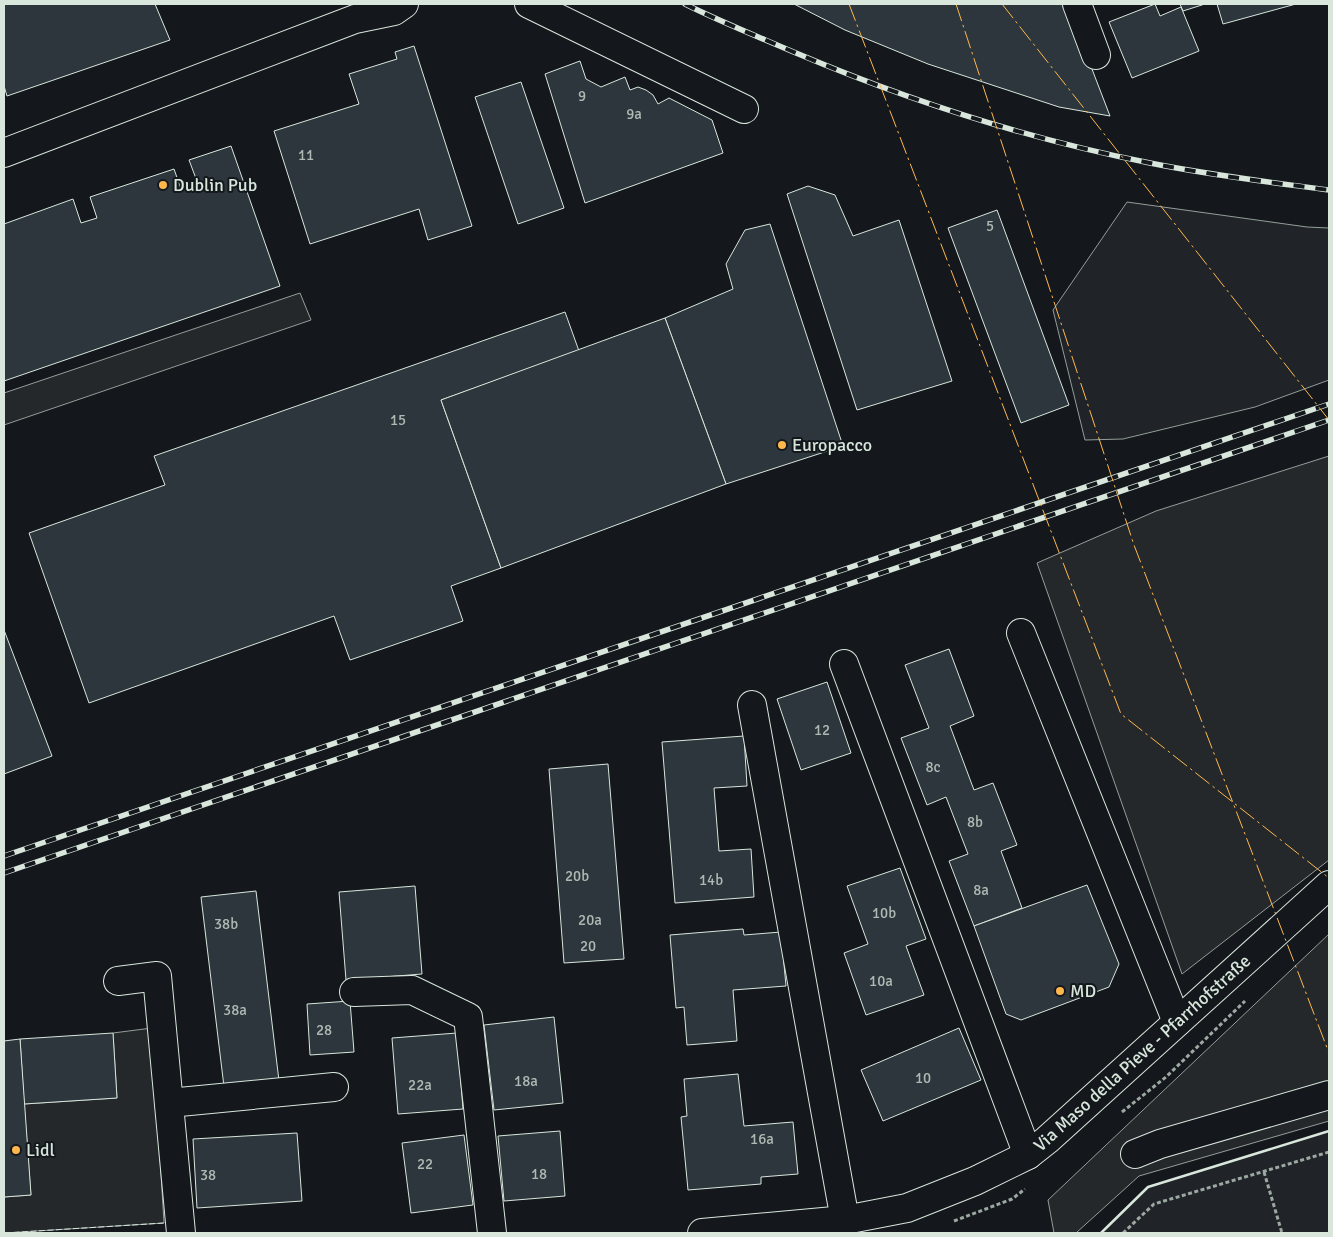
<svg xmlns="http://www.w3.org/2000/svg" width="1333" height="1237" font-family="Signika,sans-serif">
<style>
.green{fill:#202428;stroke:#939e99}
.parking{fill:#24282b;stroke:#939e99}
.building{fill:#2c363c;stroke:#d8e6dc}
.lines{fill:none;stroke-linecap:round;stroke-linejoin:round}
.minor-casing{stroke:#d8e6dc;stroke-width:30}
.path{stroke:#9da8a2;stroke-width:3;stroke-dasharray:4 2.5;stroke-linecap:butt}
.minor{stroke:#14181c;stroke-width:28}
.rail-casing{stroke:#d8e6dc;stroke-width:5.5}
.rail{stroke:#14181c;stroke-width:4;stroke-dasharray:11;stroke-linecap:butt}
.fence{stroke:#d8e6dc;stroke-width:1;stroke-dasharray:6 2.5;stroke-linecap:butt}
.wall{stroke:#d8e6dc;stroke-width:2.5}
.power{stroke:#ffb74d;stroke-width:1;stroke-dasharray:18 4 2.5 4;stroke-linecap:butt}
.poi-dot{fill:#ffb74d;stroke:#14181c;stroke-width:2}
.labels{text-anchor:middle;stroke-width:4;stroke-linejoin:round;paint-order:stroke}
.number-label{font-size:15px;fill:#adbab4}
.poi-label{font-size:18px;fill:#d8e6dc;stroke:#14181c;text-anchor:start}
.street-label{font-size:18px;fill:#d8e6dc;stroke:#14181c}
</style>
<rect width="100%" height="100%" fill="#14181c"/>
<!-- green -->
<g class="green">
<path d="M1127,202L1307,227L1329,228V380L1255,407L1123,439L1085,440L1053,310Z"/>
<path d="M1329,1131V1233H1101L1148,1187Z"/>
</g>
<!-- parking -->
<g class="parking">
<path d="M300,293L311,320L4,425V393Z"/>
<path d="M1329,456V860L1182,974L1037,563L1156,511Z"/>
<path d="M1329,934V1121L1139,1176L1076,1233H1054L1048,1200Z"/>
<path d="M152,1028L164,1223L4,1233V1197L31,1195L24,1104L117,1098L113,1033Z"/>
</g>
<!-- building -->
<g class="building">
<path d="M4,4H155L170,40L7,96L4,86Z"/>
<path d="M794,4H1067L1110,116L1059,107L928,64L845,30Z"/>
<path d="M1155,4L1160,16L1181,7L1199,51L1132,78L1109,22Z"/>
<path d="M1180,4H1205L1183,11Z"/>
<path d="M1217,4H1296L1223,24Z"/>
<path d="M414,46L472,226L428,240L419,209L310,244L274,131L359,104L349,74L397,59L395,52Z"/>
<path d="M580,61L586,79L601,87L625,77L630,90L638,87L646,90L653,95L658,104L669,98L712,120L723,153L585,203L545,74Z"/>
<path d="M521,82L564,208L518,224L475,97Z"/>
<path d="M231,146L280,286L4,381V224L73,199L81,223L97,218L90,197L174,169L181,189L198,184L189,160Z"/>
<path d="M808,186L835,195L853,236L899,220L952,381L857,410L787,194Z"/>
<path d="M997,210L1069,405L1021,423L948,228Z"/>
<path d="M770,224L843,446L726,484L665,318L733,289L726,264L745,230Z"/>
<path d="M565,312L579,351L441,400L501,568L451,586L463,621L350,660L334,616L89,703L29,533L165,485L154,456Z"/>
<path d="M665,318L726,484L501,568L441,400Z"/>
<path d="M4,630L52,756L4,774Z"/>
<path d="M949,649L974,716L950,726L974,790L993,783L1017,845L1001,851L1022,908L974,926L949,861L968,854L946,797L927,805L901,738L929,728L905,665Z"/>
<path d="M827,682L851,753L801,770L777,699Z"/>
<path d="M744,736L747,786L714,788L719,851L751,849L754,897L675,903L662,742Z"/>
<path d="M608,764L624,959L564,963L549,769Z"/>
<path d="M900,868L926,939L906,946L924,995L866,1015L844,953L868,944L847,886Z"/>
<path d="M1087,885L1119,964L1109,987L1021,1020L1006,1014L974,926Z"/>
<path d="M415,886L422,974L346,980L339,892Z"/>
<path d="M256,891L280,1089L225,1095L201,897Z"/>
<path d="M743,929L744,935L781,932L786,986L733,990L737,1041L687,1045L684,1007L676,1008L670,935Z"/>
<path d="M350,1001L354,1052L310,1055L307,1004Z"/>
<path d="M554,1017L563,1103L494,1110L484,1025Z"/>
<path d="M959,1028L981,1080L883,1121L861,1070Z"/>
<path d="M113,1033L117,1098L24,1104L20,1039Z"/>
<path d="M457,1033L463,1109L398,1114L392,1038Z"/>
<path d="M20,1039L31,1195L4,1197V1041Z"/>
<path d="M738,1074L744,1126L793,1122L798,1174L761,1177V1184L688,1190L681,1117L687,1116L684,1079Z"/>
<path d="M560,1131L565,1196L504,1201L498,1136Z"/>
<path d="M297,1133L302,1201L197,1208L193,1139Z"/>
<path d="M464,1135L473,1205L411,1213L402,1143Z"/>
</g>
<g class="lines">
<defs>
<g id="minor">
<path d="M529,4L744,109"/>
<path d="M1077,4L1096,55"/>
<path d="M4,153L355,19L394,11L404,4"/>
<path d="M1021,633L1177,1022"/>
<path d="M844,664L1028,1155"/>
<path d="M752,705L845,1220"/>
<path d="M118,981L157,976L181,1233"/>
<path d="M354,992L412,990L468,1017L492,1233"/>
<path d="M169,1103L334,1087"/>
<path d="M1135,1154L1160,1144L1329,1095"/>
<path d="M702,1233L845,1220L907,1208L975,1181L1028,1155L1047,1140L1329,885"/>
</g>
</defs>
<!-- minor casing -->
<use href="#minor" class="minor-casing"/>
<!-- path -->
<g class="path">
<path d="M1122,1112L1166,1077L1245,1001"/>
<path d="M1264,1172L1282,1233"/>
<path d="M954,1221L1012,1199L1025,1189"/>
<path d="M1123,1233L1154,1204L1329,1152"/>
</g>
<!-- minor -->
<use href="#minor" class="minor"/>
<defs>
<g id="rail">
<path d="M685,4C721,22 759,37 796,53C910,101 1028,139 1150,163C1209,175 1269,182 1329,190"/>
<path d="M4,856L1329,404"/>
<path d="M4,873L1329,420"/>
</g>
</defs>
<!-- rail casing -->
<use href="#rail" class="rail-casing"/>
<!-- rail -->
<use href="#rail" class="rail"/>
<!-- fence -->
<path class="fence" d="M5,1233L164,1223"/>
<!-- wall -->
<path class="wall" d="M1101,1233L1148,1187L1329,1131"/>
<!-- power -->
<g class="power">
<path d="M849,4L1121,714L1329,878"/>
<path d="M956,4L1134,545L1329,1053"/>
<path d="M1002,4L1329,420"/>
</g>
</g>
<!-- markers -->
<g class="poi-dot">
<circle cx="163" cy="185" r="5"/>
<circle cx="782" cy="445" r="5"/>
<circle cx="1060" cy="991" r="5"/>
<circle cx="16" cy="1150" r="5"/>
</g>
<g class="labels">
<!-- number labels -->
<g class="number-label">
<text x="582" y="101">9</text>
<text x="634" y="119">9a</text>
<text x="306" y="160">11</text>
<text x="990" y="231">5</text>
<text x="398" y="425">15</text>
<text x="822" y="735">12</text>
<text x="933" y="772">8c</text>
<text x="975" y="827">8b</text>
<text x="577" y="881">20b</text>
<text x="711" y="885">14b</text>
<text x="981" y="895">8a</text>
<text x="884" y="918">10b</text>
<text x="590" y="925">20a</text>
<text x="226" y="929">38b</text>
<text x="588" y="951">20</text>
<text x="881" y="986">10a</text>
<text x="235" y="1015">38a</text>
<text x="324" y="1035">28</text>
<text x="923" y="1083">10</text>
<text x="526" y="1086">18a</text>
<text x="420" y="1090">22a</text>
<text x="762" y="1144">16a</text>
<text x="425" y="1169">22</text>
<text x="539" y="1179">18</text>
<text x="208" y="1180">38</text>
</g>
<!-- poi labels -->
<g class="poi-label">
<text x="173" y="191">Dublin Pub</text>
<text x="792" y="451">Europacco</text>
<text x="1070" y="997">MD</text>
<text x="26" y="1156">Lidl</text>
</g>
<!-- street labels -->
<g class="street-label">
<text transform="translate(1142 1053) rotate(-42)" y="6">Via Maso della Pieve - Pfarrhofstraße</text>
</g>
</g>
<!-- border -->
<rect width="1333" height="1237" fill="none" stroke="#d8e6dc" stroke-width="10"/>
</svg>
